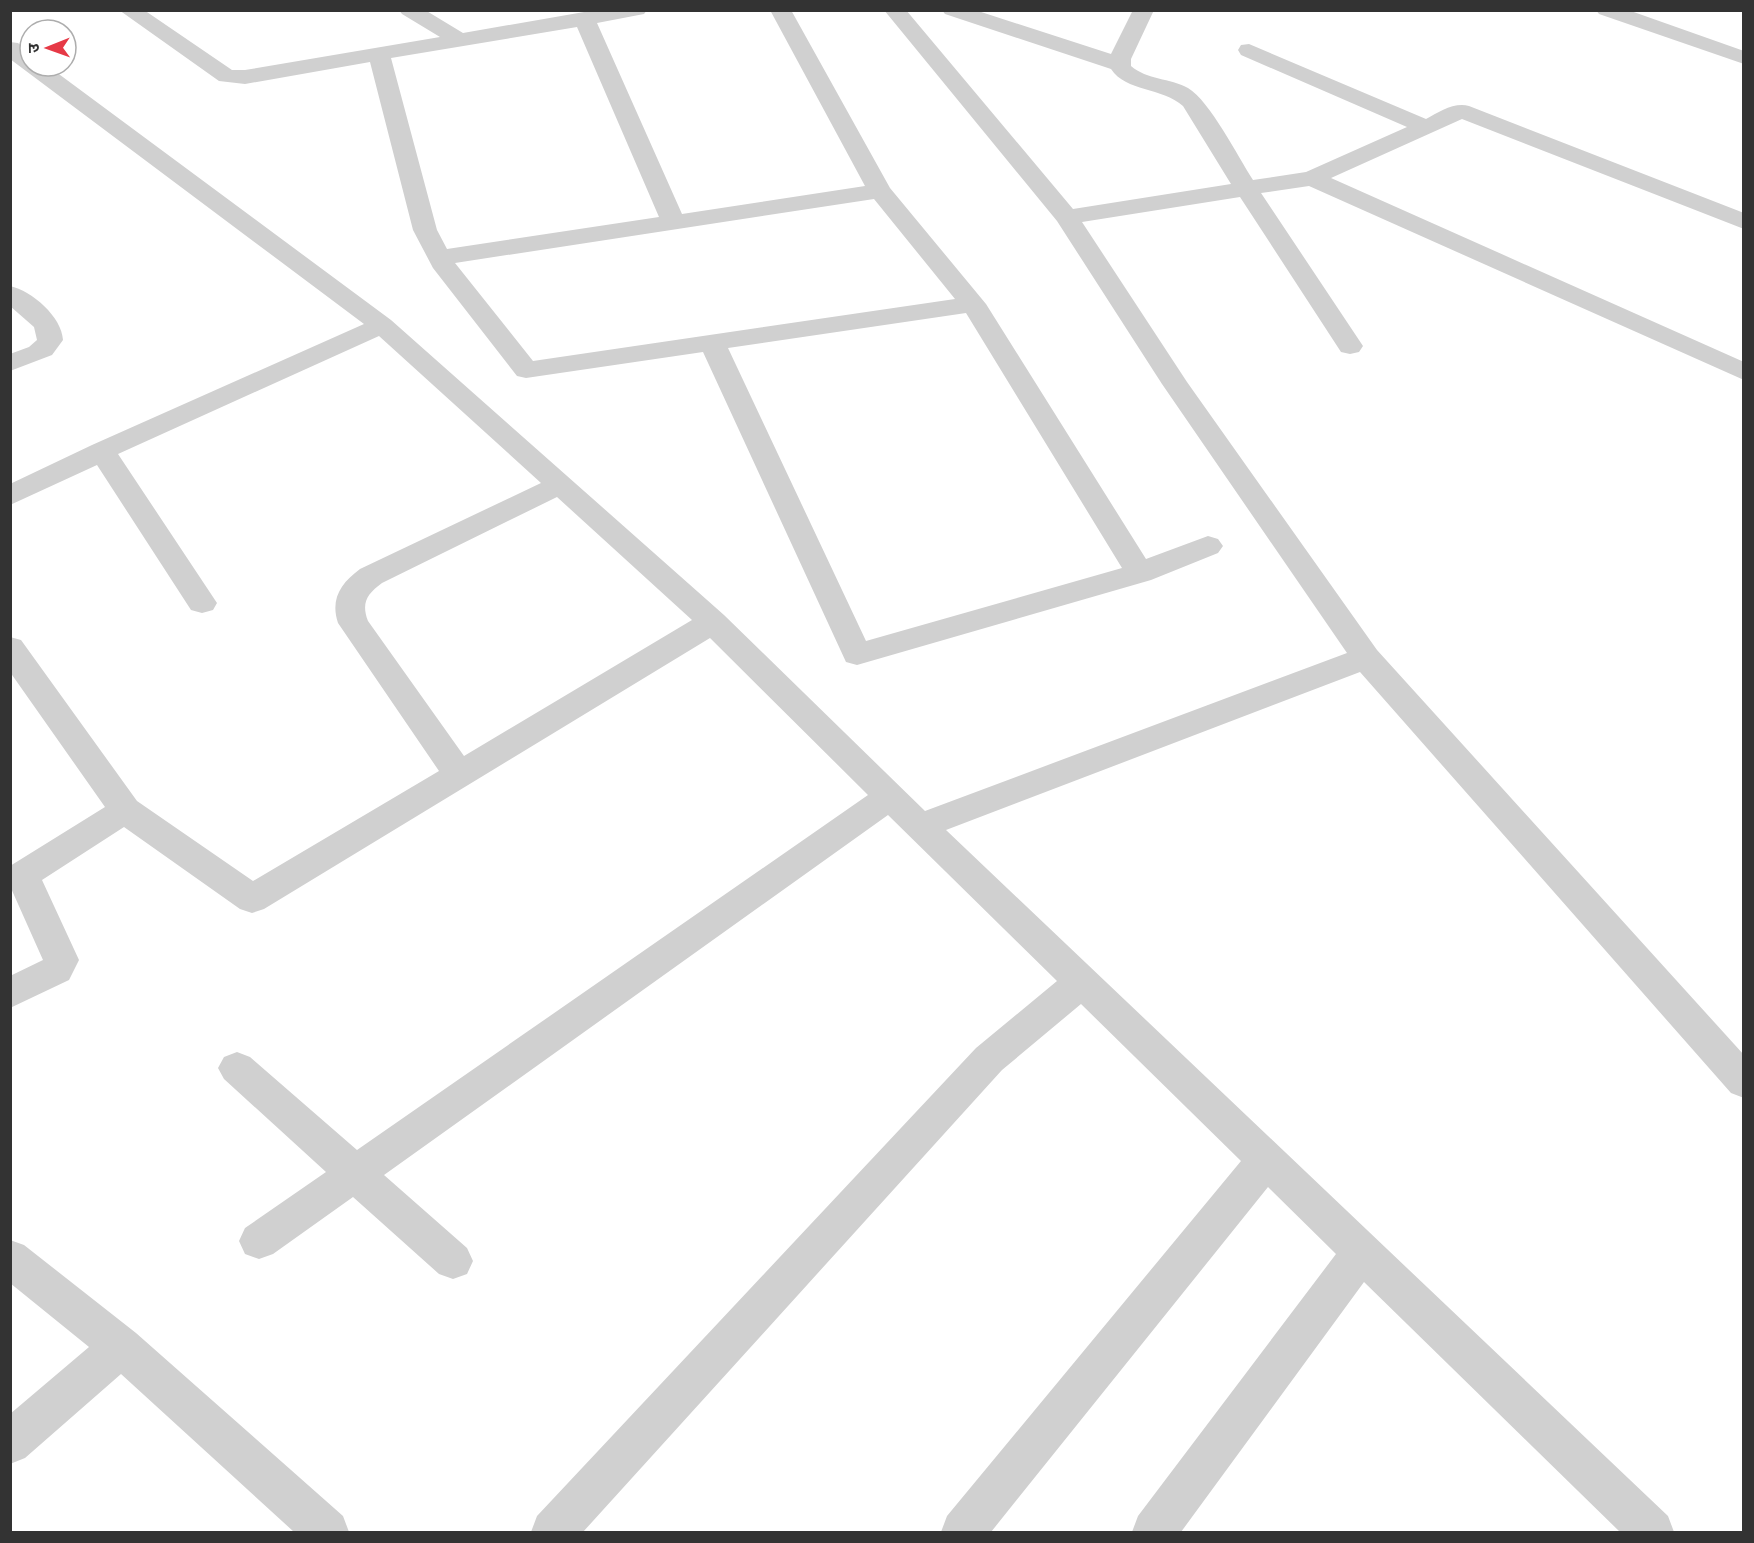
<svg xmlns="http://www.w3.org/2000/svg" width="1754" height="1543" font-family="'Asap Condensed','Noto Sans Devanagari',sans-serif">
<style>
.lines{fill:none;stroke-linecap:round;stroke-linejoin:round}
.minor{fill:#d0d0d0;fill-rule:evenodd}
.tertiary{fill:#d0d0d0;fill-rule:evenodd}
</style>
<rect width="100%" height="100%" fill="#fff"/>
<g class="lines">
<!-- minor -->
<g class="minor">
<path d="M119,10H144L232,70H245L440,37L402,14L399,10H425L463,33L584,12L647,10L644,14L597,23L682,214L865,186L770,10H791L890,188L986,304L1146,559L1208,536L1218,539L1223,546L1218,553L1151,580L857,665L846,662L703,352L526,378L517,376L433,268L413,230L370,62L245,84L219,81ZM577,27L659,217L447,249L437,230L391,58ZM874,199L955,299L533,361L455,263ZM966,313L1122,568L866,641L728,348Z"/>
<path d="M884,10H906L1073,209L1231,184L1183,106C1162,87 1126,92 1111,69L945,14L942,10H975L1111,54L1133,10H1154L1131,59V66C1147,80 1170,78 1188,88C1210,101 1238,157 1253,180L1306,172L1407,127L1241,55L1238,50L1241,45L1249,44L1426,119C1439,112 1454,102 1469,106L1744,213V229L1462,119L1331,178L1744,362V380L1309,186L1261,193L1363,346L1359,352L1350,354L1341,352L1240,197L1082,222L1187,382L1377,650L1744,1055V1098L1731,1093L1360,672L946,830L1668,1516L1674,1532H1620L1364,1282L1181,1532H1132L1138,1516L1336,1254L1268,1187L991,1532H941L947,1516L1241,1161L1081,1004L1002,1070L583,1532H531L537,1516L976,1048L1057,981L888,815L384,1175L467,1248L473,1261L467,1274L453,1279L439,1274L353,1197L273,1254L259,1259L245,1254L239,1241L245,1228L326,1172L224,1079L218,1068L224,1057L237,1052L250,1057L357,1150L868,795L710,638L264,909L252,913L240,909L124,827L42,880L79,960L69,980L10,1008V976L43,960L10,886V866L105,807L10,672V637L21,640L137,801L253,881L439,771L338,623C330,599 341,583 360,569L541,483L379,336L118,454L217,603L213,610L202,613L191,610L97,465L10,505V484L92,445L364,324L10,59V42L18,43L30,53V66H48L391,320L724,615L925,811L1347,653L1162,384L1057,221ZM557,497L692,620L464,756L368,621C361,603 367,594 382,583Z"/>
<path d="M10,286C32,291 62,317 63,340L52,355L10,371V354L29,347L37,340L34,327L10,306Z"/>
<path d="M10,1240L24,1245L136,1333L343,1516L349,1532H294L121,1374L25,1458L10,1464V1414L89,1347L10,1283Z"/>
</g>
<!-- tertiary -->
<path class="tertiary" d="M1596,10H1628L1744,51V64L1599,14Z"/>
</g>
<!-- border -->
<rect width="1754" height="1543" fill="none" stroke="#333333" stroke-width="24"/>
<!-- north arrow -->
<g transform="translate(48 48) rotate(269)"><circle r="28" fill="#ffffff" stroke="#adadad" stroke-width="1.5"/>
<path d="M0-4.5L10 22L0 15L-10 22Z" fill="#e63946"/>
<text y="-9" font-size="16" font-weight="bold" text-anchor="middle" fill="#333333">उ</text>
</g>
</svg>
